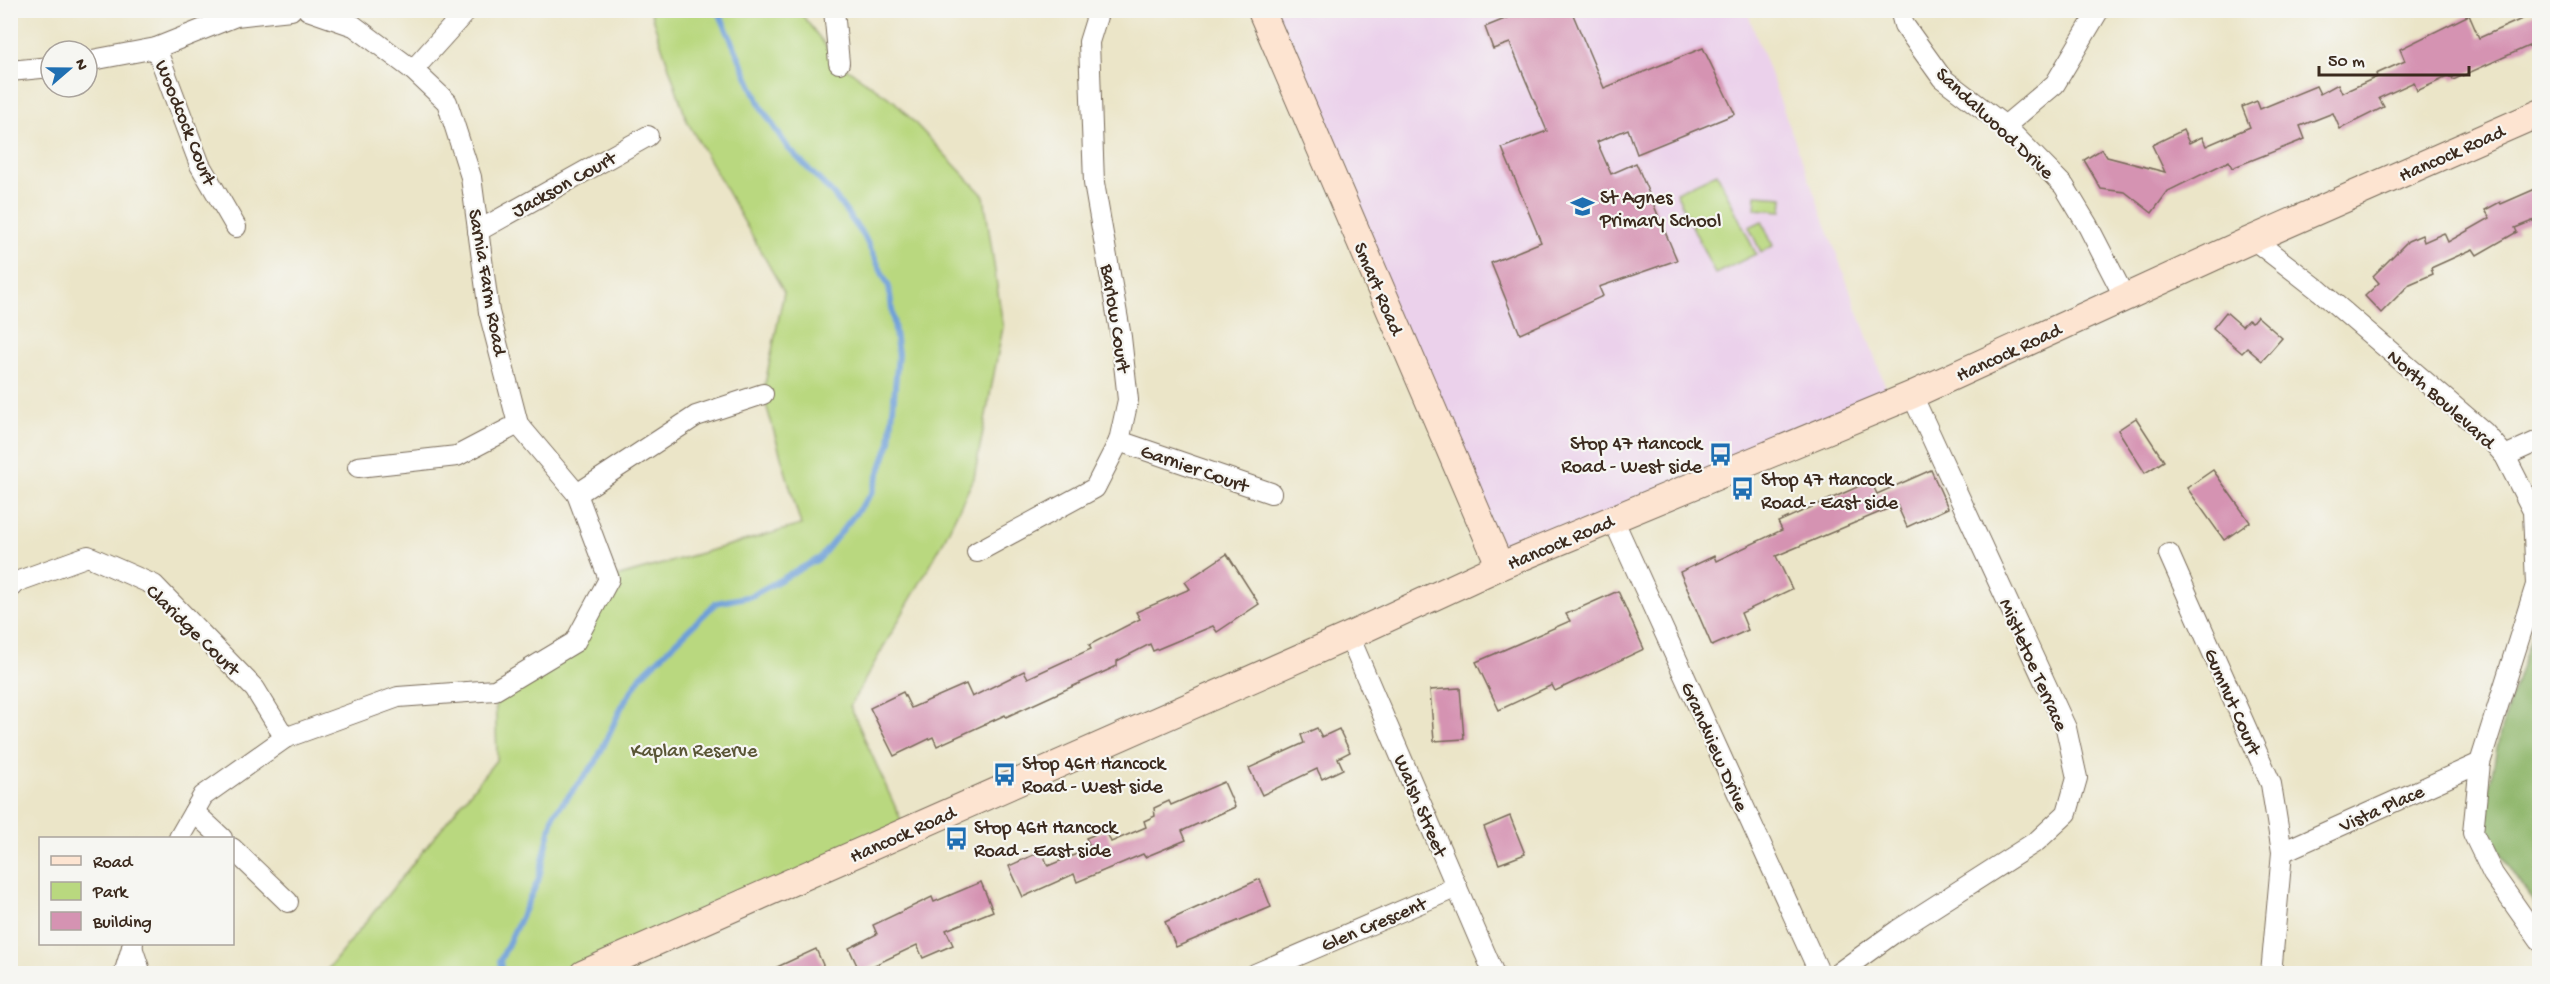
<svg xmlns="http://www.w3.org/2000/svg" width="2550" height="984" font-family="'Gochi Hand',sans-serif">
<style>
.built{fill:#ebd1eb}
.green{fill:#b9d87f;stroke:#7a814e;stroke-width:1.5}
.forest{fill:#92b86e;stroke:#667146;stroke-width:1.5}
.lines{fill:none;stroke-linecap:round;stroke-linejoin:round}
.stream{stroke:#6d9fd8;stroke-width:6}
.building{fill:#d593b2}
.street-casing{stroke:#796b5a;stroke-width:22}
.secondary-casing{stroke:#796b5a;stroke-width:29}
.street{stroke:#fff;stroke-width:20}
.secondary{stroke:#fde4d1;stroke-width:27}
.labels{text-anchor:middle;stroke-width:4.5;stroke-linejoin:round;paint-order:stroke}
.street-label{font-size:20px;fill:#3b2a1e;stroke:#f6f6f2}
.poi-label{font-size:20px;fill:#3b2a1e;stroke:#f6f6f2;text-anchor:start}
.park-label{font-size:20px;fill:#5a5636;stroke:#f6f6f2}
</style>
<rect width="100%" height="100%" fill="#f6f6f2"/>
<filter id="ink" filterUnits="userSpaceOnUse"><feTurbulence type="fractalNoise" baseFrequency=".0167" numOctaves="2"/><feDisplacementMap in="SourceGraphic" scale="12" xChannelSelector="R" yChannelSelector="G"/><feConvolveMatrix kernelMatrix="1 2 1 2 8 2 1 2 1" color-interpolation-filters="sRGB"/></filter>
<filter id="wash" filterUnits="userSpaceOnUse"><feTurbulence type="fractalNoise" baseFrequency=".008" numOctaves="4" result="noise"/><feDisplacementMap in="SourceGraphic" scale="24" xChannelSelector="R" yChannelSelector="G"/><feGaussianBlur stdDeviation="1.35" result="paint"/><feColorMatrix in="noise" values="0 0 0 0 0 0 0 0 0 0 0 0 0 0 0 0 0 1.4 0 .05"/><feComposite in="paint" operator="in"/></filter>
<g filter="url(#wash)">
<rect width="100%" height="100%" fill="#ebe5c8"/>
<!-- built -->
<path class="built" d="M1260,11H1747L1892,404L1500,566Z"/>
<!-- green -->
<g class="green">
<path d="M650,11H799L839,63L895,102L984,196L1003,327L974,478L942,544L850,706L906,831L584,973L324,974L497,759L495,690L575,642L609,579L801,525L763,394L784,292L687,121Z"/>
<path d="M1717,173L1756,254L1715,274L1676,192Z"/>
<path d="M1756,195L1783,197L1782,211L1755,209Z"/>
<path d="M1762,221L1773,246L1761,252L1749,227Z"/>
</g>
<!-- forest -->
<path class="forest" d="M2539,612V910L2506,862L2483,819L2500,733Z"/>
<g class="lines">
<!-- stream -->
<g class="stream">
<path d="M2538,714L2540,693"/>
<path d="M2539,738L2540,743"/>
<path d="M502,974L500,961L538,881L554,814L596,762L622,706L641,676L716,603L751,596L820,558L872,493L890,442L898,354L889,287L864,236L833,194L788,148L761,107L718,10"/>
</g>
</g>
<g id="blocks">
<!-- building -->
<g class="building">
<path d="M1527,10H1571L1604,88L1703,48L1735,114L1637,154L1628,129L1597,142L1611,174L1636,163L1677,260L1599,287L1603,296L1520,334L1491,263L1541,242L1502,148L1547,131L1510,43L1493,49L1485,27Z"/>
<path d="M2540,11V41L2453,80L2452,77H2447L2417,91L2414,82L2379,98L2384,107L2340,129L2333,113L2300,126L2305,139L2232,168L2229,161L2168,191L2152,213L2125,192L2101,189L2084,160L2102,149L2107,157L2165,172L2152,145L2183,130L2189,143L2202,137L2206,146L2250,127L2242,107L2257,101L2260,109L2316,86L2320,94L2338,84L2342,93L2377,77L2376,74L2405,61L2400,49L2469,15L2479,38Z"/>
<path d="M2540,187V218L2515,228L2517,232L2477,255L2473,249L2431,268L2433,274L2410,284L2381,313L2365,296L2379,283L2373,276L2408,241L2422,235L2424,242L2444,233L2448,242L2490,218L2485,210L2500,202L2501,204Z"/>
<path d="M2226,312L2242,326L2248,320L2252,322L2257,316L2282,338L2262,361L2247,348L2242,353L2213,328Z"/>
<path d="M2136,418L2164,461L2145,473L2118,430Z"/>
<path d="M1931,470L1948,508L1907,527L1897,505L1776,556L1792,589L1741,613L1748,630L1712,646L1680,572L1714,556L1716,561L1782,530L1778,522L1871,481L1877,494Z"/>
<path d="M2213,470L2250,522L2224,540L2187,488Z"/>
<path d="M1227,554L1259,604L1217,632L1213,626L1153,651L1150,644L1117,661V666L1006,717L1005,715L937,746L933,737L894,756L870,708L903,692L911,708L966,684L972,697L1024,671L1028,678L1091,649L1089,645L1140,619L1136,612L1190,589L1185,582Z"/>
<path d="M1618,591L1644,649L1555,691L1552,685L1499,710L1476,662L1570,621L1566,614Z"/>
<path d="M1460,688L1464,739L1434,741L1430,690Z"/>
<path d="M1317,728L1322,737L1339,729L1350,752L1338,758L1343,769L1322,779L1317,769L1262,795L1249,768L1304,743L1301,735Z"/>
<path d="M1224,782L1235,807L1182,831L1186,840L1145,857L1143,854L1077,882L1074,874L1023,897L1009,866L1042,851L1048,866L1091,848L1086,838L1106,830L1111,842L1146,827L1144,821L1155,816L1154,808L1169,801L1171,805Z"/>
<path d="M1510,816L1525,854L1499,864L1484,827Z"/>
<path d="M1260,879L1271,907L1176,947L1165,922Z"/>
<path d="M981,882L993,911L946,930L953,945L923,958L917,945L860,972L849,948L877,934L873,925L932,897L934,902Z"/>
<path d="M816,949L827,974H762Z"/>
</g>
</g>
</g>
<g filter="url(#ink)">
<use href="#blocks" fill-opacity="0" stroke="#796b5a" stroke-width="1.5"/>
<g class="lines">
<defs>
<g id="street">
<path d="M834,10L839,63"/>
<path d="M1900,10L1904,25L1942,78L2005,126L2064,186L2088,226L2125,298"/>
<path d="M156,48L200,165L236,227"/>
<path d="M87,61L156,48L236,16L291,10"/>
<path d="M413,70L467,10"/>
<path d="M10,71L51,67"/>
<path d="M2005,126L2055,84L2099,10"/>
<path d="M478,231L648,136"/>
<path d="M2253,239L2320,291L2484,432L2505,456L2533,511L2536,585L2480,763L2473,833L2493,874L2540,941"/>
<path d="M1119,441L1271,493"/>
<path d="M2505,456L2540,440"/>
<path d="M358,467L457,456L518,424"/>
<path d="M577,494L696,416L763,394"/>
<path d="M1613,519L1820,974"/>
<path d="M977,552L1095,488L1119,441L1128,400L1121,337L1094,183L1089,42L1099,10"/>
<path d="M2169,554L2271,784L2282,852L2271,974"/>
<path d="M10,588L16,582L88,556L154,585L255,689L285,738"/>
<path d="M1349,636L1494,974"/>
<path d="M194,812L222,838"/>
<path d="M179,838L203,796L285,738L398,697L495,690L575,642L609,579L577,494L518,424L489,312L471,177L447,102L413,70L354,26L308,10"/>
<path d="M232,848L288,902"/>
<path d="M2282,852L2480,763"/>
<path d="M132,947L141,974"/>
<path d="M124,974L133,944"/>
<path d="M1255,974L1457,887"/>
<path d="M1837,974L1898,930L2037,841L2067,813L2077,778L2066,728L1912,395"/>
</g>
<g id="secondary">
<path d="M1261,10L1500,566"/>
<path d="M583,974L1349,636L1500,566L1912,395L2244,243L2540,113"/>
</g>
</defs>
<!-- street casing -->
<use href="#street" class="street-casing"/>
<!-- secondary casing -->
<use href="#secondary" class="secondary-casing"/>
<!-- street -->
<use href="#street" class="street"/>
<!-- secondary -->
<use href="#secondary" class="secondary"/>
</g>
</g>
<!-- icons -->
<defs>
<symbol id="school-bare" viewBox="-9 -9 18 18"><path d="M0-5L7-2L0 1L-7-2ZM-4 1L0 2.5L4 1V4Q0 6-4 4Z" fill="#1f6fb2" stroke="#f6f6f2" stroke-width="2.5" paint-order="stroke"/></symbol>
<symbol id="bus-bare" viewBox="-9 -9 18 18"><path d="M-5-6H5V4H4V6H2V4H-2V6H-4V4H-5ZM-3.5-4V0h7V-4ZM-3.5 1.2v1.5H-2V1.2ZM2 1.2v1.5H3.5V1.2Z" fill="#1f6fb2" stroke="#f6f6f2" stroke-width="2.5" paint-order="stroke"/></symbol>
</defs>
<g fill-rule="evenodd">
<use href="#school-bare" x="1566" y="190" width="33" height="33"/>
<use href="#bus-bare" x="1704" y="438" width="33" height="33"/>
<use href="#bus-bare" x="1726" y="472" width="33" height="33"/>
<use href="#bus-bare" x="988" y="758" width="33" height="33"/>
<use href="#bus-bare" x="940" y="822" width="33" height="33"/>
</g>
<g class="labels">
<!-- street labels -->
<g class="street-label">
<text transform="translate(187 122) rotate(68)" y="7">Woodcock Court</text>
<text transform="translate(1996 122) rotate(43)" y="7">Sandalwood Drive</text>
<text transform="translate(2451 152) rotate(-24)" y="7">Hancock Road</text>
<text transform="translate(563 183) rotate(-29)" y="7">Jackson Court</text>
<text transform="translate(489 282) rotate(80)" y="7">Sarnia Farm Road</text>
<text transform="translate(1380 288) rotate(67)" y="7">Smart Road</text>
<text transform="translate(1117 318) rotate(81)" y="7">Barlow Court</text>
<text transform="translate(2008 351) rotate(-25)" y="7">Hancock Road</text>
<text transform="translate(2442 398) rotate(42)" y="7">North Boulevard</text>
<text transform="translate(1195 467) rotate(19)" y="7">Garnier Court</text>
<text transform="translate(1560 541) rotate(-23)" y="7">Hancock Road</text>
<text transform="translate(194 629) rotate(44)" y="7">Claridge Court</text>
<text transform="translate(2035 664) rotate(66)" y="7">Mistletoe Terrace</text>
<text transform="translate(2234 701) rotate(66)" y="7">Gumnut Court</text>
<text transform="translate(1716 746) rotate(66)" y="7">Grandview Drive</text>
<text transform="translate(1422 805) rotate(67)" y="7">Walsh Street</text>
<text transform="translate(2381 807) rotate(-24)" y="7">Vista Place</text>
<text transform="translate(902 833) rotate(-24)" y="7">Hancock Road</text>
<text transform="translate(1373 923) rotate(-23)" y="7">Glen Crescent</text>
</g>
<!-- poi labels -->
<g class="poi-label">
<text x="1600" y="203">St Agnes<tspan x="1600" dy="23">Primary School</tspan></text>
<text x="1702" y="449" text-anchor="end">Stop 47 Hancock<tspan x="1702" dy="23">Road - West side</tspan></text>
<text x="1761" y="485">Stop 47 Hancock<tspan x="1761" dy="23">Road - East side</tspan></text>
<text x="1022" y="769">Stop 46H Hancock<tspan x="1022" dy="23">Road - West side</tspan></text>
<text x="974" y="833">Stop 46H Hancock<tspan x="974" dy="23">Road - East side</tspan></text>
</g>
<!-- park labels -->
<g class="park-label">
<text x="694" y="756">Kaplan Reserve</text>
</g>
</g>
<!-- margin -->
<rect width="2550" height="984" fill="none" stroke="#f6f6f2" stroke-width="36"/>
<!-- legend -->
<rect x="39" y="837" width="195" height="108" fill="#f6f6f2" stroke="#aba49d" stroke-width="1.5"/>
<rect x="51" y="856" width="30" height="9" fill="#fde4d1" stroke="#aba49d" stroke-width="1.5"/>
<text x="93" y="867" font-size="18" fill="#3b2a1e">Road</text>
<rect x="51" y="882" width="30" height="18" fill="#b9d87f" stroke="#aba49d" stroke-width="1.5"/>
<text x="93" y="897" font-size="18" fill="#3b2a1e">Park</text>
<rect x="51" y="912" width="30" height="18" fill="#d593b2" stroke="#aba49d" stroke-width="1.5"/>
<text x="93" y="927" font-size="18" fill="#3b2a1e">Building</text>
<!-- north arrow -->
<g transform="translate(69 69) rotate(70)"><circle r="28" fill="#f6f6f2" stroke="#aba49d" stroke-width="1.5"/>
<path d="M0-4.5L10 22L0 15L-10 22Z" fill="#1f6fb2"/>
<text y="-9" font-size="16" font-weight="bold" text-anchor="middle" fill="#3b2a1e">N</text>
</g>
<!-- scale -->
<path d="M2319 66v9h150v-9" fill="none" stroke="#3b2a1e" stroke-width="3"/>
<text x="2328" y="66" font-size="18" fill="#3b2a1e" stroke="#f6f6f2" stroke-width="4.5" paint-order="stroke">50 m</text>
</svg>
